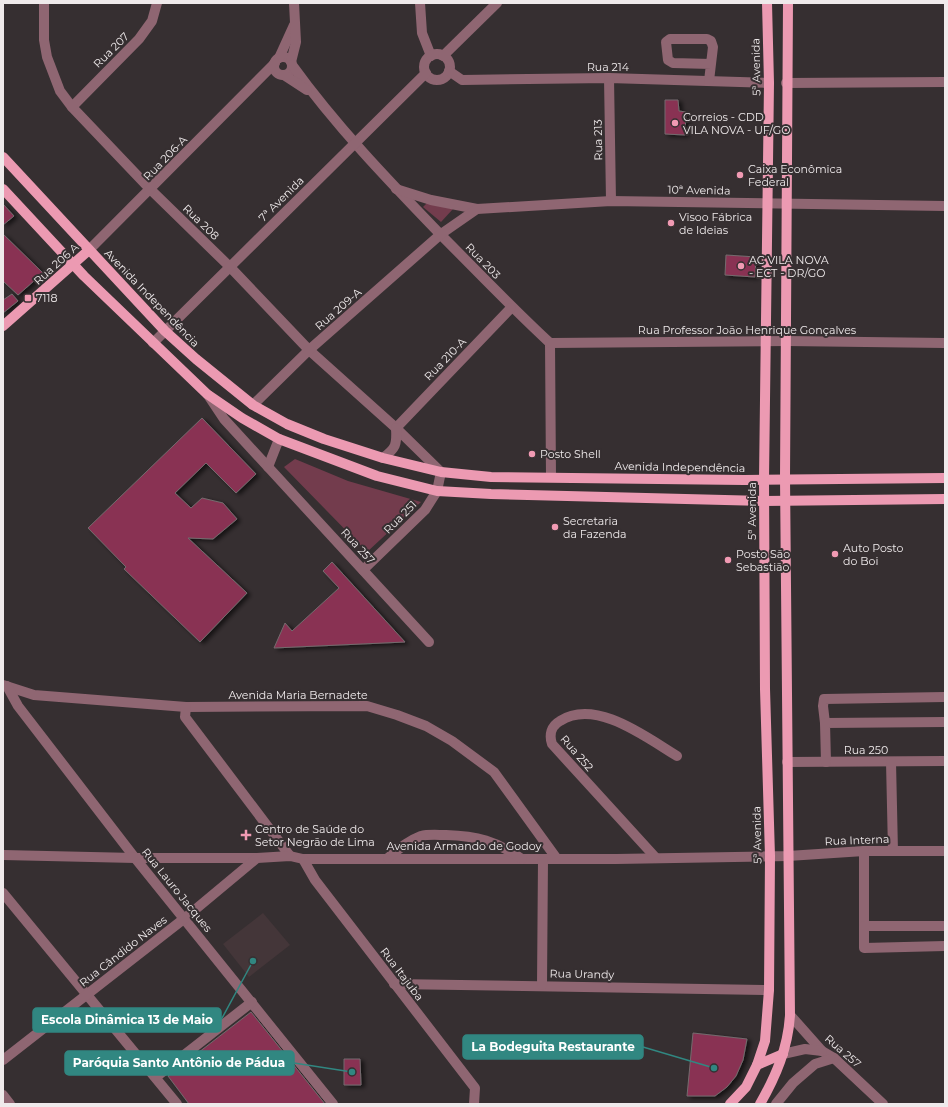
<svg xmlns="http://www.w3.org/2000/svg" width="948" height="1107" font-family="Montserrat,sans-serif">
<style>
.built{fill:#443639}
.green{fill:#733c4d}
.building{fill:#893352;stroke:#746b6e;filter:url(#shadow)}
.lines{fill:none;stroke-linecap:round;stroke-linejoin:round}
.minor{stroke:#8f6672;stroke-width:10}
.major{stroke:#ec9ab2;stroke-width:10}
.poi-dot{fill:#f19ab3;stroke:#362f31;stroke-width:1.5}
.labels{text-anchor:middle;stroke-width:4;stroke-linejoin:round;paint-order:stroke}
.street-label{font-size:11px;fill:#efeaeb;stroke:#362f31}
.poi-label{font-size:11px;fill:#efeaeb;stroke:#362f31;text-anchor:start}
.leader{fill:none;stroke:#318781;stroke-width:1.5}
.callout-dot{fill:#318781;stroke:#362f31;stroke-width:1.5}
.callout{fill:#318781;stroke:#318781;stroke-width:1.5}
.callout-label{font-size:12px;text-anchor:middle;font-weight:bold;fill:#fff}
</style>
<defs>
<filter id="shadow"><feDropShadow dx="3.5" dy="2" stdDeviation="2" flood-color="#0009"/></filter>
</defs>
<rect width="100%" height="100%" fill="#362f31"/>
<!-- built -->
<path class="built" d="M263,913L290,945L249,977L223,944Z"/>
<!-- green -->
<g class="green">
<path d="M428,202L453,209L441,222L423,207Z"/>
<path d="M295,459L348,481L421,502L367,552L284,467Z"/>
</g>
<!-- building -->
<g class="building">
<path d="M665,100H678L679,111L686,112L685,135L665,134Z"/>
<path d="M3,204L14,216L3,225Z"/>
<path d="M3,234L43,273L18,295L3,281Z"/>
<path d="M726,255L756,257L755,277L725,275Z"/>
<path d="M12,294L18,301L3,313V300Z"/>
<path d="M202,418L256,474L236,493L206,463L175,493L191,508L202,498L223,503L237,519L213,539L188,538L247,593L200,642L124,569L126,567L88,528Z"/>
<path d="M332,562L405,642L274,648L285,623L292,631L339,588L323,571Z"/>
<path d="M251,1012L325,1104H189L168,1076Z"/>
<path d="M693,1033L747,1039L743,1060L736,1076L727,1087L715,1096H687Z"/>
<path d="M344,1059H360L361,1085H344Z"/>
</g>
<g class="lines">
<!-- minor -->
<g class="minor">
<path d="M44,3V40L47,57L60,91L72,107L151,190L230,267L309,350L396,428L441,472L437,491L425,510L363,570"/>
<path d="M420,3L422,33L431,56"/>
<circle cx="437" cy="67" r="13"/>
<path d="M443,56L497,3"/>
<circle cx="283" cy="66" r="9"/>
<path d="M279,58L294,25"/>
<path d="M291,62L296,42L294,3"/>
<path d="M292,65C336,126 388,180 440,234C477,271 512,308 550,343L551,477"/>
<path d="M449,71L462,80L609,78L769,83"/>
<path d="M284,75L307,90"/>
<path d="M609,78L611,201"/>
<path d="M709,81L713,47L711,41L707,39H670L666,42L668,60L673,63L711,64"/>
<path d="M786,83L945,82"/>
<path d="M72,107L139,39L152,21L157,3"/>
<path d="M396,189L431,200L477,209L611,201L945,206"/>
<path d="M89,250L275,63"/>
<path d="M153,343L426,73"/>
<path d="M550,343L786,341L945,343"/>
<path d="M208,395L224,419L429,642"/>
<path d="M253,405L309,350L441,234L477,209"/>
<path d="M396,428L511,308"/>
<path d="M383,458C396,448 397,445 396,428"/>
<path d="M268,467L279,439"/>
<path d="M3,685L34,695L186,707L367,706L397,715L426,726L452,741L494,772L557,859"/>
<path d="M7,686L18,706L135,858L333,1104"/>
<path d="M186,707L185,717L290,856"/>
<path d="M825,723L823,706L824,699L945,697"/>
<path d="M787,762L945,761"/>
<path d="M826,762L825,723L945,722"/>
<path d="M891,762L893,851"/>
<path d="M3,855L135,858H257L290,856L303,859H616L788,856L864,851H945"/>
<path d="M388,858C398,849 408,841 421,836C428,834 438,835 446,835C477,836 496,841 522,859"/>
<path d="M656,858L552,744C549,735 551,726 560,721C596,698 647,738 677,756"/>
<path d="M303,859L315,880L475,1088L474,1104"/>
<path d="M3,893L177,1104"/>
<path d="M864,926V851"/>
<path d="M945,926H864V948L945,946"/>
<path d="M394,984L769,990"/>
<path d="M542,985L543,859"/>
<path d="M790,1015L822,1051L834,1058L883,1104"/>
<path d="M783,1054L805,1049L822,1051"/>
<path d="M3,1060L185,918L257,858"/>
<path d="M156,1077L252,1002"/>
<path d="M3,1095L10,1104"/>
<path d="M776,1104L793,1083L815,1064L834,1058"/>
</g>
<!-- major -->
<g class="major">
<path d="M3,157L165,331L196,359L253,405L287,424L324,439L383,458L441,472L491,477L744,480L945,478"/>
<path d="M3,189L84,276L207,394L242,418L279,439L377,476L437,491L491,494L764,501L945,499"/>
<path d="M3,326L89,250"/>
<path d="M757,1065L783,1054"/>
<path d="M730,1104L746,1087L757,1065L765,1041L769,990L770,856L765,689L764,479L769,83L767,3"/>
<path d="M760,1104C776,1076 788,1048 790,1015L785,478L788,3"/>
</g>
</g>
<!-- markers -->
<g class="poi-dot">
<circle cx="675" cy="123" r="4"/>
<circle cx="740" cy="175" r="4"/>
<circle cx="671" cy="223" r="4"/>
<circle cx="741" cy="266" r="4"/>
<rect x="24" y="294" width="8" height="8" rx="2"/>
<circle cx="532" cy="454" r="4"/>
<circle cx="555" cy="527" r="4"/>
<circle cx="835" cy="554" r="4"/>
<circle cx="728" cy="560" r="4"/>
<path d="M244 829h4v4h4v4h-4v4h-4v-4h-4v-4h4z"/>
</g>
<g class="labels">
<!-- street labels -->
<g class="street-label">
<text transform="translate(111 50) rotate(-45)" y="4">Rua 207</text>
<text x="608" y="71">Rua 214</text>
<text transform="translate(756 67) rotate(-91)" y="4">5ª Avenida</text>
<text transform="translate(598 140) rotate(-91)" y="4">Rua 213</text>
<text transform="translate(165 158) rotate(-46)" y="4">Rua 206-A</text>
<text transform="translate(699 190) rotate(1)" y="4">10ª Avenida</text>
<text transform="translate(281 199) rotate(-45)" y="4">7ª Avenida</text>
<text transform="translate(201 222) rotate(44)" y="4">Rua 208</text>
<text transform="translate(483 261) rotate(46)" y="4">Rua 203</text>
<text transform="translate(56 264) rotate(-42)" y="4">Rua 206 A</text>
<text transform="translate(152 298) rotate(46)" y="4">Avenida Independência</text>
<text transform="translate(338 309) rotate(-41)" y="4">Rua 209-A</text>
<text x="747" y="334">Rua Professor João Henrique Gonçalves</text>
<text transform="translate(445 359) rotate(-46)" y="4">Rua 210-A</text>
<text transform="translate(680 467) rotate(1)" y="4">Avenida Independência</text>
<text transform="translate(752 511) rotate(-90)" y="4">5ª Avenida</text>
<text transform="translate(400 517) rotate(-45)" y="4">Rua 251</text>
<text transform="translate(358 546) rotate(47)" y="4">Rua 257</text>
<text x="298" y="699">Avenida Maria Bernadete</text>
<text x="866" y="754">Rua 250</text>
<text transform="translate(577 753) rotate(49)" y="4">Rua 252</text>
<text transform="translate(757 835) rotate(-91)" y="4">5ª Avenida</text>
<text transform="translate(857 840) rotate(-2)" y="4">Rua Interna</text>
<text x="464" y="850">Avenida Armando de Godoy</text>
<text transform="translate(177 890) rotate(51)" y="4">Rua Lauro Jacques</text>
<text transform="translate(123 951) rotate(-38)" y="4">Rua Cândido Naves</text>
<text transform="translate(402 974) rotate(53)" y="4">Rua Itajuba</text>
<text transform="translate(582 974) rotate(1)" y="4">Rua Urandy</text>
<text transform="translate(843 1051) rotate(41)" y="4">Rua 257</text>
</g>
<!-- poi labels -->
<g class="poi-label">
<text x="683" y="121">Correios - CDD<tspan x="683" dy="13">VILA NOVA - UF/GO</tspan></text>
<text x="748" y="173">Caixa Econômica<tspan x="748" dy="13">Federal</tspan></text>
<text x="679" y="221">Visoo Fábrica<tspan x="679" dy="13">de Ideias</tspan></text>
<text x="749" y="264">AC VILA NOVA<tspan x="749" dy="13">- ECT - DR/GO</tspan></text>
<text x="36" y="302">7118</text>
<text x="540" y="458">Posto Shell</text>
<text x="563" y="525">Secretaria<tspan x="563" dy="13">da Fazenda</tspan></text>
<text x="843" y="552">Auto Posto<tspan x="843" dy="13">do Boi</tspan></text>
<text x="736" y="558">Posto São<tspan x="736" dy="13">Sebastião</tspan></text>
<text x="255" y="833">Centro de Saúde do<tspan x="255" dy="13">Setor Negrão de Lima</tspan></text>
</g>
</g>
<!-- callouts -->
<path class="leader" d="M253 961L221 1020M714 1068L643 1047M352 1072L294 1063"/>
<g class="callout-dot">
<circle cx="253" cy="961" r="4"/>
<circle cx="714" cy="1068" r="4"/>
<circle cx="352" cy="1072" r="4"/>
</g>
<g class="callout">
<rect x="33" y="1008" width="188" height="24" rx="4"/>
<rect x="463" y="1035" width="180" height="24" rx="4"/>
<rect x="65" y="1051" width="229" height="24" rx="4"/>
</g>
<g class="callout-label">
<text x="127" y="1024">Escola Dinâmica 13 de Maio</text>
<text x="553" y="1051">La Bodeguita Restaurante</text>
<text x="179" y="1067">Paróquia Santo Antônio de Pádua</text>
</g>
<!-- border -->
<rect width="948" height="1107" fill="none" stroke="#efeaeb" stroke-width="8"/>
</svg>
